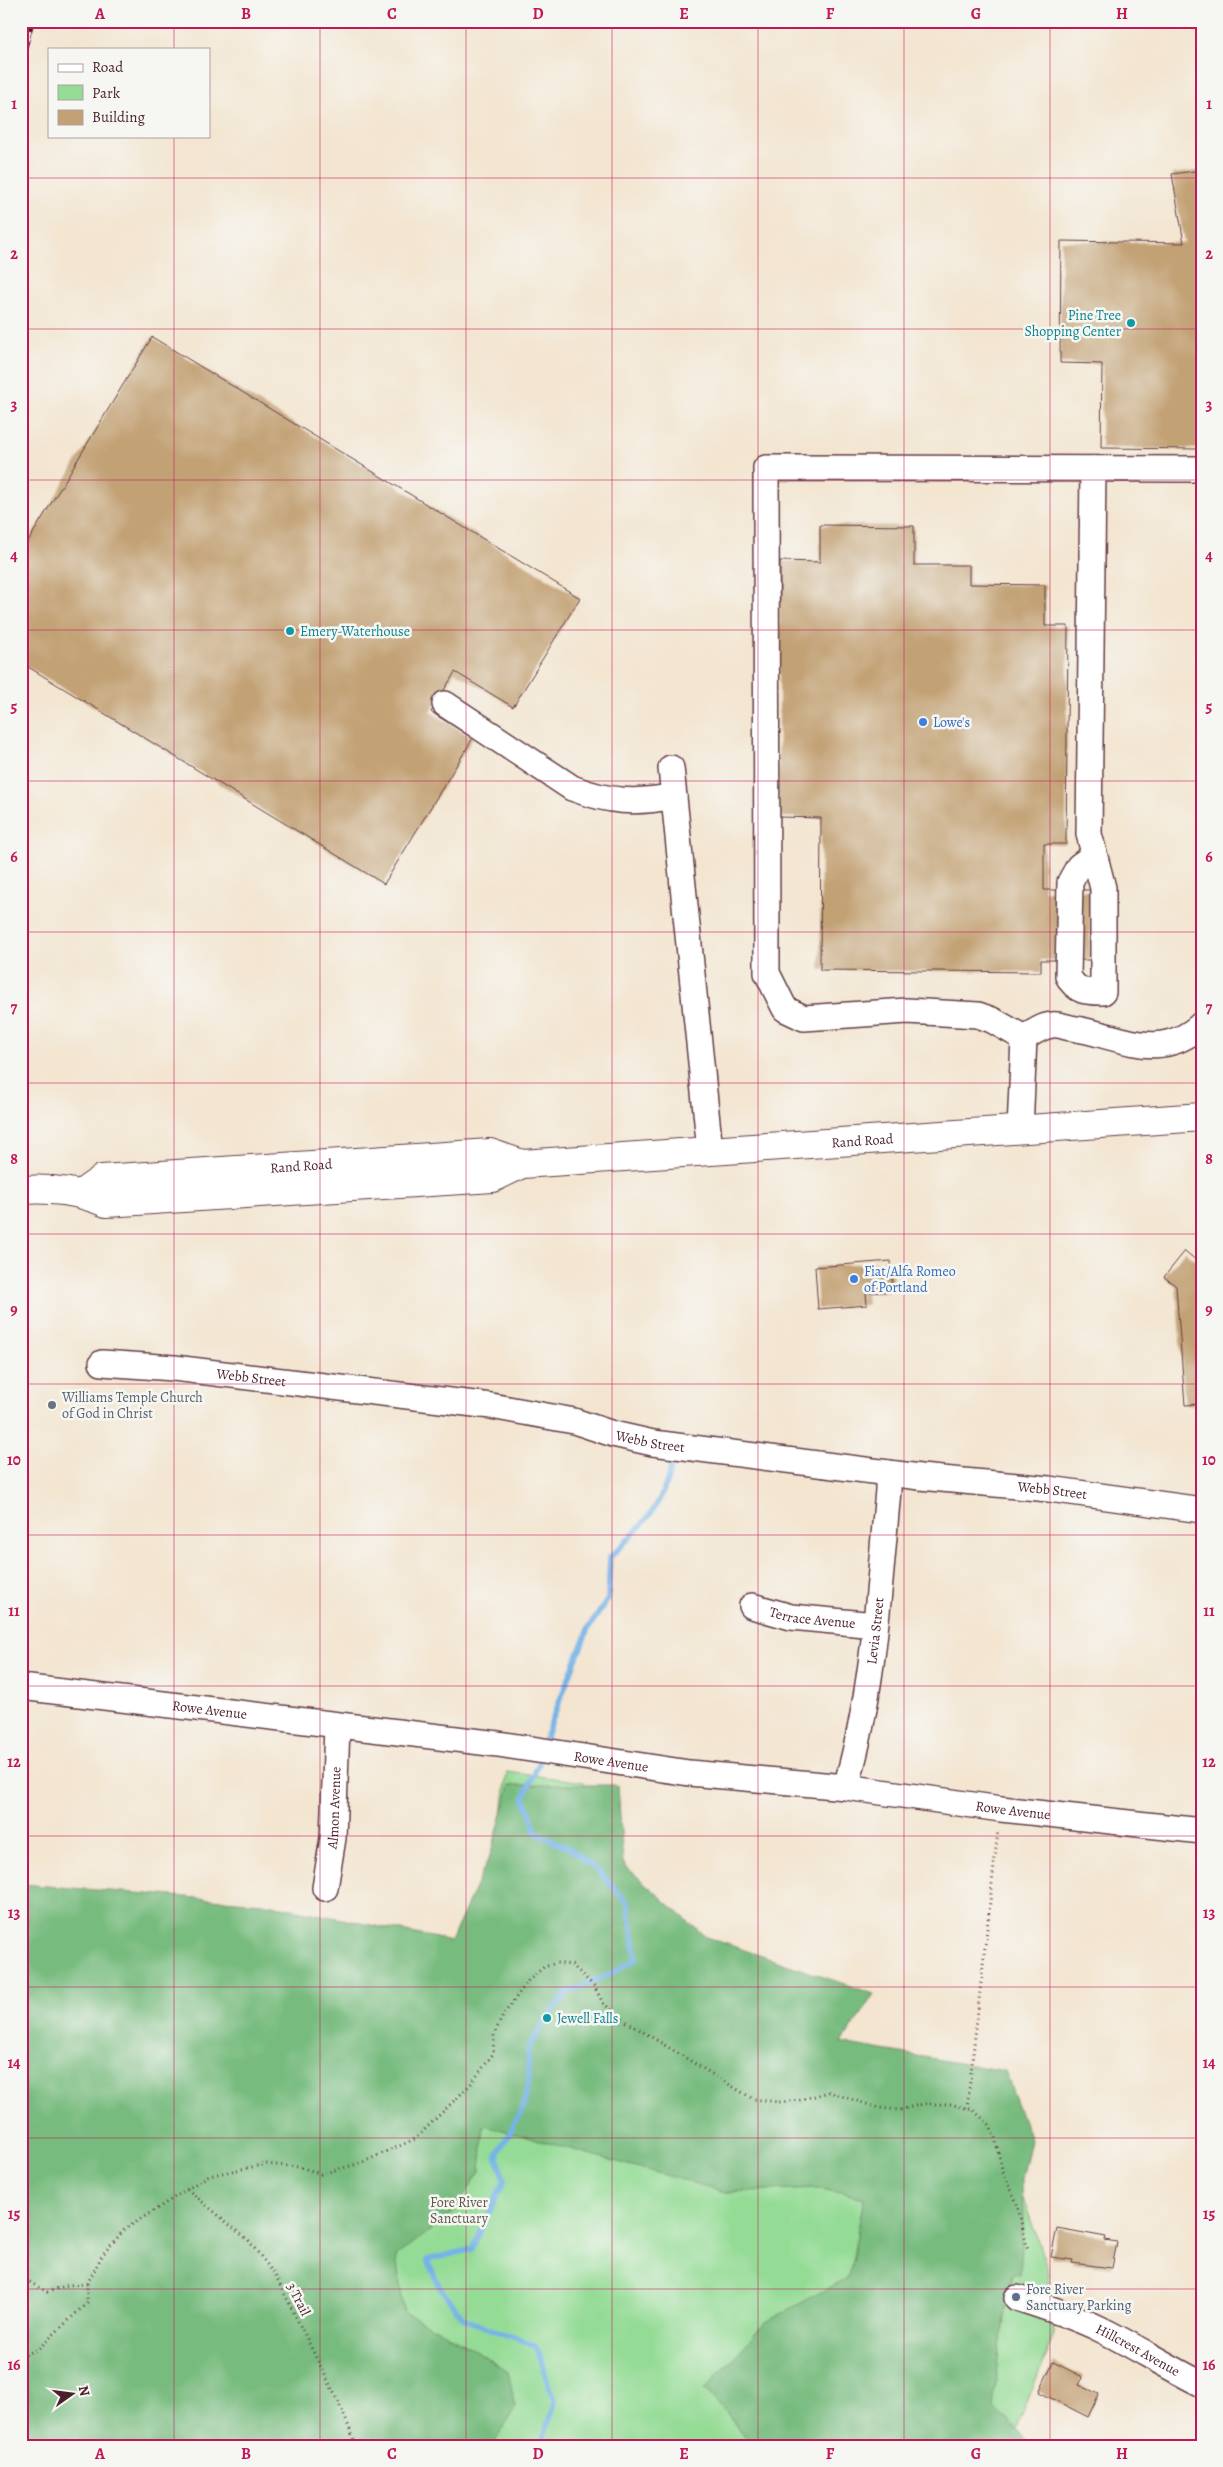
<svg xmlns="http://www.w3.org/2000/svg" width="1223" height="2467" font-family="Alegreya,serif">
<style>
.green{fill:#94db95;stroke:#6f7d60}
.forest{fill:#77bb7e;stroke:#606d54}
.lines{fill:none;stroke-linecap:round;stroke-linejoin:round}
.stream{stroke:#74b3e7;stroke-width:5.5}
.building{fill:#c2a174}
.minor-casing{stroke:#633d44;stroke-width:28}
.major-casing{stroke:#633d44;stroke-width:30}
.path{stroke:#633d44;stroke-width:3;stroke-dasharray:1 4;stroke-linecap:butt}
.minor{stroke:#fff;stroke-width:25}
.major{stroke:#fff;stroke-width:28}
.rail-casing{stroke:#4a1f2b;stroke-width:5.5}
.rail{stroke:#f6f6f2;stroke-width:4;stroke-dasharray:11;stroke-linecap:butt}
.grid{fill:none;stroke:#c2185b;stroke-width:1;stroke-opacity:0.55}
.culture-dot{fill:#0f9aa8;stroke:#f6f6f2;stroke-width:2}
.shop-dot{fill:#3f7fe0;stroke:#f6f6f2;stroke-width:2}
.worship-dot{fill:#6b7280;stroke:#f6f6f2;stroke-width:2}
.service-dot{fill:#5c6f8a;stroke:#f6f6f2;stroke-width:2}
.labels{text-anchor:middle;stroke-width:5;stroke-linejoin:round;paint-order:stroke}
.culture-label{font-size:14px;fill:#0d838f;stroke:#f6f6f2;text-anchor:start}
.shop-label{font-size:14px;fill:#366cbe;stroke:#f6f6f2;text-anchor:start}
.street-label{font-size:14px;fill:#4a1f2b;stroke:#f6f6f2}
.worship-label{font-size:14px;fill:#5b616d;stroke:#f6f6f2;text-anchor:start}
.park-label{font-size:14px;fill:#60574b;stroke:#f6f6f2}
.service-label{font-size:14px;fill:#4e5e75;stroke:#f6f6f2;text-anchor:start}
.neatline{fill:none;stroke:#c2185b;stroke-width:2}
.grid-label{font-size:16px;text-anchor:middle;font-weight:bold;fill:#c2185b}
</style>
<rect width="100%" height="100%" fill="#f6f6f2"/>
<filter id="ink" filterUnits="userSpaceOnUse"><feTurbulence type="fractalNoise" baseFrequency=".02" numOctaves="2"/><feDisplacementMap in="SourceGraphic" scale="10" xChannelSelector="R" yChannelSelector="G"/><feConvolveMatrix kernelMatrix="1 2 1 2 8 2 1 2 1" color-interpolation-filters="sRGB"/></filter>
<filter id="wash" filterUnits="userSpaceOnUse"><feTurbulence type="fractalNoise" baseFrequency=".0096" numOctaves="4" result="noise"/><feDisplacementMap in="SourceGraphic" scale="20" xChannelSelector="R" yChannelSelector="G"/><feGaussianBlur stdDeviation="1.12" result="paint"/><feColorMatrix in="noise" values="0 0 0 0 0 0 0 0 0 0 0 0 0 0 0 0 0 1.4 0 .05"/><feComposite in="paint" operator="in"/></filter>
<g filter="url(#wash)">
<rect width="100%" height="100%" fill="#f3e5d0"/>
<!-- green -->
<path class="green" d="M507,1772L584,1782L574,1858L625,1864L611,1982L986,2090L1049,2273L1054,2334L1010,2446H21L483,1976Z"/>
<!-- forest -->
<path class="forest" d="M510,1785H618L623,1864L706,1937L874,1994L842,2043L1005,2071L1031,2140L1022,2178L1023,2229L1020,2275L1012,2274L1004,2317L993,2407L1035,2446H754L705,2389L766,2322L849,2277L864,2198L817,2188L726,2192L484,2125L480,2171L452,2214L396,2256L404,2312L474,2349L508,2372L516,2406L492,2446H21V1884L262,1903L451,1941L491,1853Z"/>
<g class="lines">
<!-- stream -->
<g class="stream">
<path d="M545,1738L588,1629L608,1599L610,1557C639,1529 663,1508 671,1466"/>
<path d="M540,1761L524,1797L537,1834L569,1848L598,1871L628,1903L636,1959L612,1973L567,1993L547,2018L528,2048L529,2081L523,2108L497,2155L504,2181L472,2249L427,2260L441,2289L464,2319L535,2345L555,2403L541,2446"/>
</g>
</g>
<g id="blocks">
<!-- building -->
<g class="building">
<path d="M1202,170L1200,449L1101,448L1102,364L1060,363L1061,241L1184,243L1172,174Z"/>
<path d="M152,337L580,598L513,707L455,672L431,712L473,738L384,884L25,665L21,671V553Z"/>
<path d="M820,525L914,526V565H969V584L1045,585V626H1068L1066,844H1044V890H1090V960H1041V972L820,970L821,818L778,817L780,561L820,562Z"/>
<path d="M1185,1251L1198,1262H1202V1404L1185,1405L1176,1286L1164,1277Z"/>
<path d="M891,1261L893,1291L866,1293L867,1305L818,1309L815,1267Z"/>
<path d="M21,1277L27,1278L23,1325H21Z"/>
<path d="M1057,2228L1106,2237L1105,2240L1117,2242L1112,2268L1072,2263L1073,2260L1051,2257Z"/>
<path d="M1053,2362L1083,2377L1079,2385L1099,2394L1088,2417L1039,2392Z"/>
</g>
</g>
</g>
<g filter="url(#ink)">
<use href="#blocks" fill-opacity="0" stroke="#633d44" stroke-width="1"/>
<g class="lines">
<defs>
<g id="minor">
<path d="M1093,469L1089,834L1103,888V992C1086,992 1076,992 1068,976L1070,882L1079,866L1094,855"/>
<path d="M1202,469L766,468L767,973L785,1009L804,1018L907,1011L978,1015L992,1020L1024,1038C1032,1033 1042,1026 1052,1025C1058,1024 1065,1027 1071,1028C1120,1035 1159,1064 1202,1024"/>
<path d="M445,704L572,788C609,802 635,804 674,796"/>
<path d="M671,768L710,1151"/>
<path d="M1020,1130L1024,1038"/>
<path id="s1" d="M102,1363L174,1368L491,1406L574,1421L613,1434L653,1443L920,1477L1049,1489L1202,1510"/>
<path id="s2" d="M752,1606L791,1617L875,1625"/>
<path id="s3" d="M21,1687L498,1744L689,1773L846,1787L1001,1809L1202,1831"/>
<path id="s4" d="M846,1787C874,1690 879,1589 888,1490V1473"/>
<path id="s5" d="M325,1888L333,1838L337,1726"/>
<path id="s6" d="M1017,2298C1045,2307 1074,2316 1100,2329C1135,2346 1167,2367 1202,2384"/>
</g>
<g id="major">
<path id="s7" d="M21,1190C52,1188 78,1191 106,1203L493,1178L522,1164L1202,1117"/>
<path id="s8" d="M82,1193L102,1179L490,1153L522,1164"/>
</g>
</defs>
<!-- minor casing -->
<use href="#minor" class="minor-casing"/>
<!-- major casing -->
<use href="#major" class="major-casing"/>
<!-- path -->
<g class="path">
<path d="M967,2108L998,1830"/>
<path d="M187,2189L249,2241L275,2275L337,2399L357,2446"/>
<path d="M21,2277L47,2292L68,2285L87,2284"/>
<path d="M21,2356L37,2350L87,2303V2284L103,2254L125,2229L208,2176L266,2164L300,2167L321,2174L361,2163L415,2139L470,2085L493,2054L494,2034L504,2014L528,1981L544,1967L556,1963L572,1965L594,1986L603,2003L622,2019L753,2099L779,2102L800,2100L829,2092L879,2108L900,2110L923,2104H950L973,2110L990,2125L995,2137L1002,2169L1017,2203L1028,2251"/>
</g>
<!-- minor -->
<use href="#minor" class="minor"/>
<!-- major -->
<use href="#major" class="major"/>
<defs>
<path id="rail" d="M21,62L32,21"/>
</defs>
<!-- rail casing -->
<use href="#rail" class="rail-casing"/>
<!-- rail -->
<use href="#rail" class="rail"/>
</g>
</g>
<!-- grid -->
<path class="grid" d="M174,21V49M320,21V2446M466,21V2446M612,21V2446M758,21V2446M904,21V2446M1050,21V2446M174,136V2446M21,178H1202M21,329H1202M21,480H1202M21,630H1202M21,781H1202M21,932H1202M21,1083H1202M21,1234H1202M21,1384H1202M21,1535H1202M21,1686H1202M21,1836H1202M21,1987H1202M21,2138H1202M21,2289H1202"/>
<!-- markers -->
<g class="culture-dot">
<circle cx="1131" cy="323" r="5"/>
<circle cx="290" cy="631" r="5"/>
<circle cx="547" cy="2018" r="5"/>
</g>
<g class="shop-dot">
<circle cx="923" cy="722" r="5"/>
<circle cx="854" cy="1279" r="5"/>
</g>
<circle class="worship-dot" cx="52" cy="1405" r="5"/>
<circle class="service-dot" cx="1016" cy="2297" r="5"/>
<g class="labels">
<!-- culture labels -->
<g class="culture-label">
<text x="1121" y="320" text-anchor="end">Pine Tree<tspan x="1121" dy="16">Shopping Center</tspan></text>
<text x="300" y="636">Emery-Waterhouse</text>
<text x="557" y="2023">Jewell Falls</text>
</g>
<!-- shop labels -->
<g class="shop-label">
<text x="933" y="727">Lowe's</text>
<text x="864" y="1276">Fiat/Alfa Romeo<tspan x="864" dy="16">of Portland</tspan></text>
</g>
<!-- street labels -->
<g class="street-label">
<text dy="5" stroke="none"><textPath href="#s7" startOffset="848">Rand Road</textPath></text>
<text dy="5" stroke="none"><textPath href="#s8" startOffset="224">Rand Road</textPath></text>
<text dy="5" stroke="none"><textPath href="#s1" startOffset="150">Webb Street</textPath></text>
<text dy="5" stroke="none"><textPath href="#s1" startOffset="555">Webb Street</textPath></text>
<text dy="5" stroke="none"><textPath href="#s1" startOffset="960">Webb Street</textPath></text>
<text dy="5" stroke="none"><textPath href="#s2" startOffset="62">Terrace Avenue</textPath></text>
<text dy="5" stroke="none"><textPath href="#s4" startOffset="159">Levia Street</textPath></text>
<text dy="5" stroke="none"><textPath href="#s3" startOffset="190">Rowe Avenue</textPath></text>
<text dy="5" stroke="none"><textPath href="#s3" startOffset="595">Rowe Avenue</textPath></text>
<text dy="5" stroke="none"><textPath href="#s5" startOffset="81">Almon Avenue</textPath></text>
<text dy="5" stroke="none"><textPath href="#s3" startOffset="1000">Rowe Avenue</textPath></text>
<text transform="translate(299 2299) rotate(63)" y="5">3 Trail</text>
<text dy="5" stroke="none"><textPath href="#s6" startOffset="132">Hillcrest Avenue</textPath></text>
</g>
<!-- worship labels -->
<g class="worship-label">
<text x="62" y="1402">Williams Temple Church<tspan x="62" dy="16">of God in Christ</tspan></text>
</g>
<!-- park labels -->
<g class="park-label">
<text x="459" y="2207">Fore River<tspan x="459" dy="16">Sanctuary</tspan></text>
</g>
<!-- service labels -->
<g class="service-label">
<text x="1026" y="2294">Fore River<tspan x="1026" dy="16">Sanctuary Parking</tspan></text>
</g>
</g>
<!-- margin -->
<rect width="1223" height="2467" fill="none" stroke="#f6f6f2" stroke-width="55"/>
<!-- legend -->
<rect x="48" y="48" width="162" height="90" fill="#f6f6f2" stroke="#b1a0a2"/>
<rect x="58" y="64" width="25" height="8" fill="#ffffff" stroke="#b1a0a2"/>
<text x="92" y="72" font-size="15" fill="#4a1f2b">Road</text>
<rect x="58" y="85" width="25" height="15" fill="#94db95" stroke="#b1a0a2"/>
<text x="92" y="98" font-size="15" fill="#4a1f2b">Park</text>
<rect x="58" y="110" width="25" height="15" fill="#c2a174" stroke="#b1a0a2"/>
<text x="92" y="122" font-size="15" fill="#4a1f2b">Building</text>
<!-- north arrow -->
<g transform="translate(72 2394) rotate(76)" stroke="#f6f6f2" stroke-width="4" paint-order="stroke">
<path d="M0-4L9 19L0 12L-9 19Z" fill="#4a1f2b"/>
<text y="-8" font-size="14" font-weight="bold" text-anchor="middle" fill="#4a1f2b">N</text>
</g>
<rect x="28" y="28" width="1168" height="2412" class="neatline"/>
<g class="grid-label">
<text x="100" y="19">A</text>
<text x="246" y="19">B</text>
<text x="392" y="19">C</text>
<text x="538" y="19">D</text>
<text x="684" y="19">E</text>
<text x="830" y="19">F</text>
<text x="976" y="19">G</text>
<text x="1122" y="19">H</text>
<text x="14" y="109">1</text>
<text x="1209" y="109">1</text>
<text x="14" y="259">2</text>
<text x="1209" y="259">2</text>
<text x="14" y="410">3</text>
<text x="1209" y="410">3</text>
<text x="14" y="561">4</text>
<text x="1209" y="561">4</text>
<text x="14" y="712">5</text>
<text x="1209" y="712">5</text>
<text x="14" y="862">6</text>
<text x="1209" y="862">6</text>
<text x="14" y="1013">7</text>
<text x="1209" y="1013">7</text>
<text x="14" y="1164">8</text>
<text x="1209" y="1164">8</text>
<text x="14" y="1315">9</text>
<text x="1209" y="1315">9</text>
<text x="14" y="1465">10</text>
<text x="1209" y="1465">10</text>
<text x="14" y="1616">11</text>
<text x="1209" y="1616">11</text>
<text x="14" y="1767">12</text>
<text x="1209" y="1767">12</text>
<text x="14" y="1918">13</text>
<text x="1209" y="1918">13</text>
<text x="14" y="2068">14</text>
<text x="1209" y="2068">14</text>
<text x="14" y="2219">15</text>
<text x="1209" y="2219">15</text>
<text x="14" y="2370">16</text>
<text x="1209" y="2370">16</text>
<text x="100" y="2459">A</text>
<text x="246" y="2459">B</text>
<text x="392" y="2459">C</text>
<text x="538" y="2459">D</text>
<text x="684" y="2459">E</text>
<text x="830" y="2459">F</text>
<text x="976" y="2459">G</text>
<text x="1122" y="2459">H</text>
</g>
</svg>
